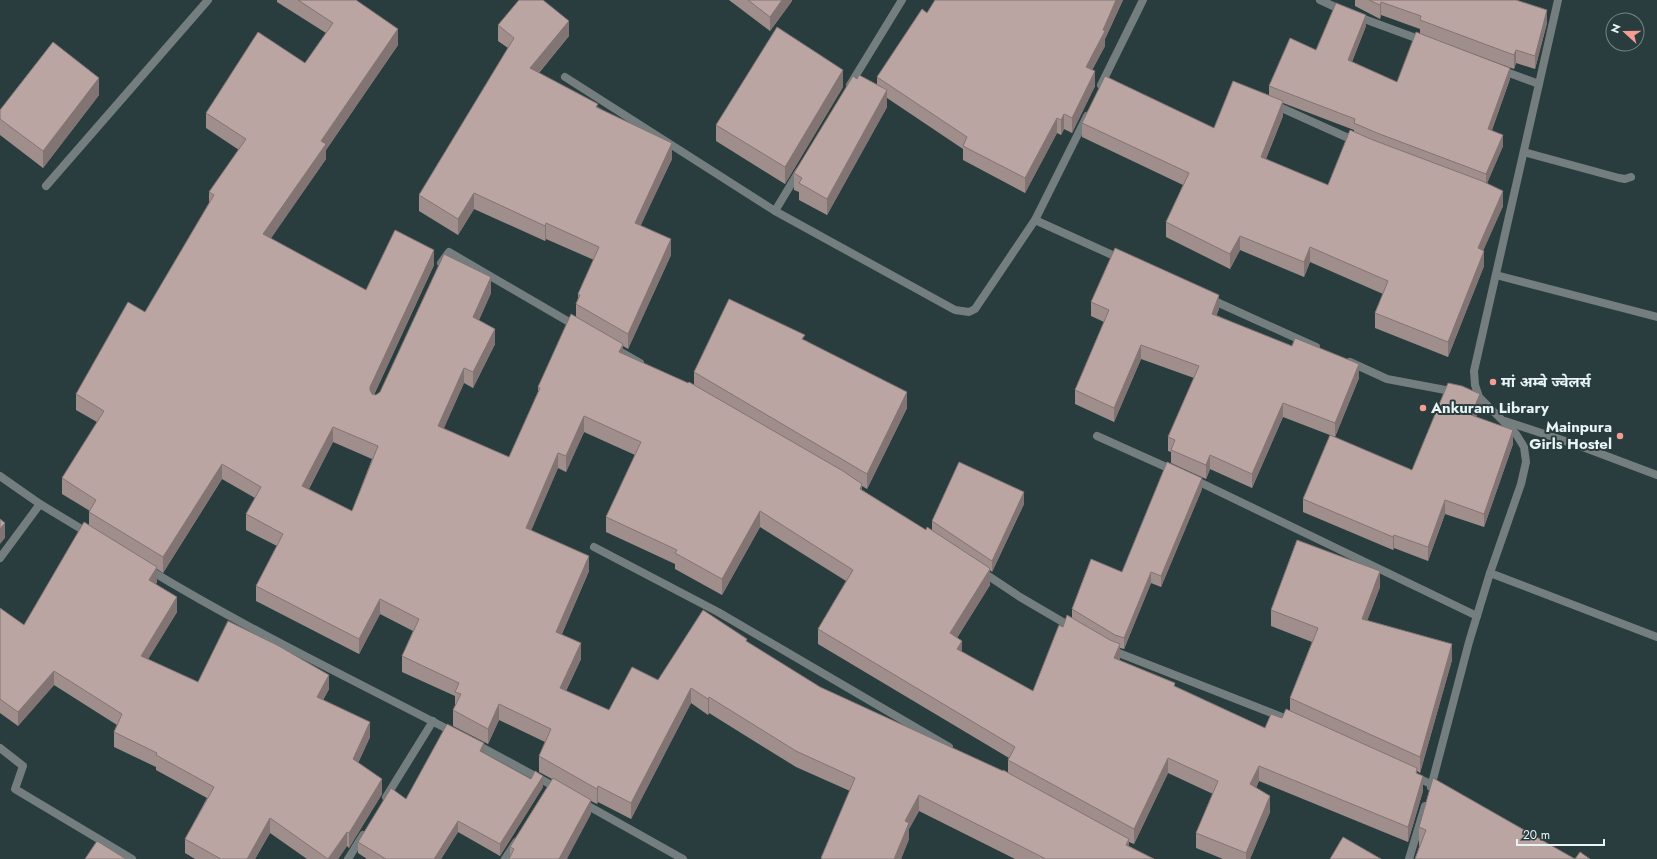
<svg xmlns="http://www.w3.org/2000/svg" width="1657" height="859" font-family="Jost,'Noto Sans Devanagari',sans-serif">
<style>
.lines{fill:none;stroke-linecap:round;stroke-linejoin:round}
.minor{stroke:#757e7f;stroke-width:8}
.wall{fill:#a08e8c;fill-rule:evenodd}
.shaded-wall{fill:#827472}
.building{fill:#baa5a3;stroke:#827472;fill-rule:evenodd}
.poi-dot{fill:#f59c94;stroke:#293c3e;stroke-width:1.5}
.labels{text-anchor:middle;stroke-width:4;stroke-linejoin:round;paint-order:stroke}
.poi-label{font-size:15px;font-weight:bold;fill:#e8f4f5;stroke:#293c3e;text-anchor:start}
</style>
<rect width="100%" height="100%" fill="#293c3e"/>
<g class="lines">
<!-- minor -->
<g class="minor">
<path d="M1320,0L1344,11"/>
<path d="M1356,16L1424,41"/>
<path d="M1501,70L1539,84"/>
<path d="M565,77L775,211L955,310L969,312L975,309L1035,220"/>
<path d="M850,85L902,0"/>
<path d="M1101,85L1143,0"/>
<path d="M1275,105L1355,141"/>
<path d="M1087,116L1035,220L1121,259"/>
<path d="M1524,152L1619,178L1625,179L1631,177"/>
<path d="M46,186L208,0"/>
<path d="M775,211L799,171"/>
<path d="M441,263L449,252L576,326"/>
<path d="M1496,275L1657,317"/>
<path d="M1210,299L1316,347"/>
<path d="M614,348L640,363"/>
<path d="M1350,362L1387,379L1456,392"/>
<path d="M1505,421L1580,446L1657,475"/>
<path d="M1097,436L1175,471"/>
<path d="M0,476L40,504"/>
<path d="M1193,479L1477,616"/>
<path d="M594,547L718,612L949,747"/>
<path d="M0,558L40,504L88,533"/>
<path d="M148,569C247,629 351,679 453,732"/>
<path d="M981,571L1020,597L1073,628"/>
<path d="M1490,573L1657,637"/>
<path d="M1111,650L1292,721"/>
<path d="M474,743L559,789"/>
<path d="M0,748L23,766L15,789L132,859"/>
<path d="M1414,776L1441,789"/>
<path d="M1431,787L1469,642L1490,573L1521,484L1526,462L1524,447L1516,434L1479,397L1475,385L1474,371L1558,0"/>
<path d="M386,797L433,721"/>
<path d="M583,803L683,859"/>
<path d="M348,859L363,835"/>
<path d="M505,859L516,842"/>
<path d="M1409,859L1425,806"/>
</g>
</g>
<!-- wall -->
<g class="wall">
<path d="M277,0H356L398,45L326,150V159L270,239L366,290L434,265L374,395H376L380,392L491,293L479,320L495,344L473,388L464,383L443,429L509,457L538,392V387L576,316V304L578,298V294L594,260L546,239L545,241L474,209L458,235L419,211V195L508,48L498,41V25L569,36L539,73L598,107L672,159L640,225L671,255L628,349L623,346V354L688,383L694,385V372L805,340L907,408L867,489L862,486V490L926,530H932V521L1024,504L992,572L990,570V585L957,638L962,652L1033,691L1063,627L1072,618V609L1122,572L1202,489L1161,587L1151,583L1124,649L1120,648L1119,660L1265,728L1282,718L1290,711V698L1312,642L1271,626V610L1380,587L1367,620L1452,660L1420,773L1417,771V773L1423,791L1408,842L1259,781L1256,788L1270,812L1250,859H1223L1196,848V833L1213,794L1168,773L1134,844L1129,842V846L1154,859H1015L919,811L909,829V839L901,859H821L850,791L796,767L709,713L708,715L691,703L631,819L598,802L597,804L591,801V814L510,856V847L552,779L539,772V756L545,742L499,720L488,744L453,726V710L455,706V696L402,672V656L413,631L380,614L359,654L256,601V586L277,546L246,530V514L255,498L222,479L163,573L157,569V582L156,584L177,612L148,659L198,682L329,689L323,700L370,737L358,763L382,794L349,848L347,846L338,859H307L270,833L255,859H195L185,853V839L207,798L156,770V767L114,747V732L117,725L54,685L18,726L0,713V608L24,625L89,526V512L90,511L62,494V478L97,422L76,410V394L145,312L209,203V192L239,150L206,128V113L305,63L326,33L277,2ZM584,432L635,455L606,517V532L675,564V569L722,595L760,527L846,581L818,629V644L1009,758L1008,760V772L1003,771L820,687L747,642L658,680L609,710L566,691L581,659L562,634L589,571L531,530L558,468L566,472ZM333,442L372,459L352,511L309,489Z"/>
<path d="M729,0H792V1L770,31Z"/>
<path d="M935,0H1123L1105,39V46L1092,70L1095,86L1072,133L1064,129L1061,135L1057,133L1025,193L963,160V149L887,98V107L827,215L799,200V192L794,190V173L857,79L877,85V77L927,13Z"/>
<path d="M1355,0H1516L1547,23L1535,69L1516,63L1514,69L1420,34V29L1381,15L1380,19L1355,6Z"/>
<path d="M1366,26L1352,62L1397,82L1510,79L1492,130L1503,146L1487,183L1503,206L1483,250L1484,266L1448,357L1375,328V313L1383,294L1310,262L1304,277L1240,250L1230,269L1166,237V222L1183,185L1082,137V123L1214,128L1269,95V86L1316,50ZM1283,103L1354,130V132L1328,185L1266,159L1283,116Z"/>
<path d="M843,87L785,184L716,141V125Z"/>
<path d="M99,95L43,168L0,135V110Z"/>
<path d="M1091,302L1219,309L1216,315L1359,378L1335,437L1283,417L1252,488L1210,469L1206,479L1171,463V452L1168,451V437L1194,378L1141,359L1114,422L1075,404V390L1104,322L1091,316Z"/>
<path d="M1480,408L1476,417L1513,444L1484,527L1445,514L1428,561L1394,548L1393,550L1303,512V499L1412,470Z"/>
<path d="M484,753L543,787L500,856L458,832L441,859H367L358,853V842L406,799Z"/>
<path d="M1419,827L1575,859H1415L1419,847Z"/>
</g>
<!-- shaded-wall -->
<g class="shaded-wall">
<path d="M782,0H792V1L770,31V17Z"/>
<path d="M1116,0H1123L1105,39V46L1086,82V67Z"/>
<path d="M1381,2V15L1380,19V5Z"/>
<path d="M1547,10V23L1535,69V56Z"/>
<path d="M1366,15V26L1348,71V60Z"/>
<path d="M569,21V36L530,83V68Z"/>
<path d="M398,29V45L326,150V159L263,250V234L321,141Z"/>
<path d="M1516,50V63L1514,69V55Z"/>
<path d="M1510,68V79L1488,140V129Z"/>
<path d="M843,70V87L785,184V167Z"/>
<path d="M1095,71V86L1072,133V118Z"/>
<path d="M99,78V95L43,168V151Z"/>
<path d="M887,90V107L827,215V199Z"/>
<path d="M1283,101V116L1261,171V157Z"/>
<path d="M1064,114V129L1061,135V120Z"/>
<path d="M1057,118V133L1025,193V178Z"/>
<path d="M1503,135V146L1486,186V174Z"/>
<path d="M672,143V159L635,238V223Z"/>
<path d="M1503,191V206L1478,263V248Z"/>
<path d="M474,193V209L458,235V219Z"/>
<path d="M546,223V239L545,241V226Z"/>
<path d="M1240,236V250L1230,269V254Z"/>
<path d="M671,239V255L628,349V334Z"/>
<path d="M1310,247V262L1304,277V262Z"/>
<path d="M434,250V265L370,403V387Z"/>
<path d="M1484,251V266L1448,357V342Z"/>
<path d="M491,277V293L473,333V317Z"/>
<path d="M1219,295V309L1212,328V314Z"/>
<path d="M495,329V344L473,388V372Z"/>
<path d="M623,344V359L619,352Z"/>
<path d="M1141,345V359L1114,422V408Z"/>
<path d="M1359,364V378L1335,437V423Z"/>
<path d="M464,368V383L438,442V426Z"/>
<path d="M907,392V408L867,489V474Z"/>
<path d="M1480,394V408L1471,429V415Z"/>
<path d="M1283,403V417L1252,488V474Z"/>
<path d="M584,416V432L566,472V456Z"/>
<path d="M333,427V442L302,502V486Z"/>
<path d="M1513,430V444L1484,527V514Z"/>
<path d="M558,453V468L526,543V528Z"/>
<path d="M1210,455V469L1206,479V465Z"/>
<path d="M222,464V479L163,573V557Z"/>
<path d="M1202,478V489L1161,587V576Z"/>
<path d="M862,484V499L860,489Z"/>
<path d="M1024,492V504L992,572V561Z"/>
<path d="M1445,500V514L1428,561V547Z"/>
<path d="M760,511V527L722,595V579Z"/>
<path d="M5,523V538L0,544V529Z"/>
<path d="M1394,535V548L1393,550V537Z"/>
<path d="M589,556V571L556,647V632Z"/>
<path d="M157,567V582L149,594V580Z"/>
<path d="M990,569V585L950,649V633Z"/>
<path d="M1380,571V587L1362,635V619Z"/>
<path d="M1151,572V583L1124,649V638Z"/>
<path d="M177,597V612L141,671V656Z"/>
<path d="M380,599V614L359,654V639Z"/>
<path d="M962,641V656L957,649Z"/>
<path d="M581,643V659L560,704V688Z"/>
<path d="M1120,644V660L1114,673V658Z"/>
<path d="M1452,644V660L1420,773V757Z"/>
<path d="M54,671V685L18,726V712Z"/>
<path d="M329,675V689L317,712V697Z"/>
<path d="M691,688V703L631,819V803Z"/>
<path d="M709,697V713L708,715V699Z"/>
<path d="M499,704V720L488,744V729Z"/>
<path d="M370,722V737L353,774V759Z"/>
<path d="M484,743V754L480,751Z"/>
<path d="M1168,758V773L1134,844V829Z"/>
<path d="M1259,766V781L1250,800V784Z"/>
<path d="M543,776V787L500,856V844Z"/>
<path d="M1423,776V791L1408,842V827Z"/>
<path d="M382,779V794L349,848V833Z"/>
<path d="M598,786V802L597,804V789Z"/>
<path d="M919,795V811L909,829V839L901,859H894L905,821Z"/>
<path d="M1270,796V812L1250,859H1246V853Z"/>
<path d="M591,800V814L567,859H559Z"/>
<path d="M270,818V833L255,859H247Z"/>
<path d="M458,821V832L441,859H434Z"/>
<path d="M347,832V846L338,859H328Z"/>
<path d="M1129,839V854L1126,845Z"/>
</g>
<!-- building -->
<g class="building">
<path d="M298,0H356L398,29L321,141L326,144L263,234L366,290L395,230L434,250L370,387V390L372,394L376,395L380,392L444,254L491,277L473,317L495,329L473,372L464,368L438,426L509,457L540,388L538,387L571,314L623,344L619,352L688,383L689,382L843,471L862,484L860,489L926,530L927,527L988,567L990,569L950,633L962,641L957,649L1033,691L1059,625L1063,627L1067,615L1110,640L1120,644L1114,658L1175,683L1174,686L1265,728L1271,714L1282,718L1286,709L1417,768L1416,773L1423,776L1408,827L1259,766L1250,784L1270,796L1246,853L1196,833L1218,781L1168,758L1134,829L1008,760L1015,747L818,629L853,570L760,511L722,579L675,553L677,550L606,517L641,442L584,416L566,456L558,453L526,528L589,556L556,632L581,643L560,688L609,710L632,667L658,680L703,610L747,639L746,641L820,687L1003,771V770L1129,839L1126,845L1154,859H1046L919,795L905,821L909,823L894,859H823L821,858L855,778L796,751L709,697L708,699L691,688L631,803L598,786L597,789L539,756L551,729L499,704L488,729L453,710L461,694L455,692L459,683L402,656L419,619L380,599L359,639L256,586L283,534L246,514L261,487L222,464L163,557L89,512L96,500L62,478L104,411L76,394L128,302L145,312L214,195L209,192L246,139L206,113L258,32L305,63L333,23ZM333,427L378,446L352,511L302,486Z"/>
<path d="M519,0H543L569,21L530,68L598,104L596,107L672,143L635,223L671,239L628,334L576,304L580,295L578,294L599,247L546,223L545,226L474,193L458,219L419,195L514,38L498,25Z"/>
<path d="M748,0H782L770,17Z"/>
<path d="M935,0H1116L1103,30L1105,31L1086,67L1095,71L1072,118L1064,114L1061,120L1057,118L1025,178L963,146L967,137L877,77L922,9L927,13Z"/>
<path d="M1369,0H1516L1547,10L1535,56L1516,50L1514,55L1420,20L1421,16L1381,2L1380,5Z"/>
<path d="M1336,3L1366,15L1348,60L1397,82L1416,32L1510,68L1488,129L1503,135L1486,174L1377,133L1354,123L1355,119L1269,86L1290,38L1316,50Z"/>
<path d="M777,27L843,70L785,167L716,125Z"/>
<path d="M53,42L99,78L43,151L0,119V110Z"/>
<path d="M859,75L887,90L827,199L799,183L802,178L794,173L853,76L857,79Z"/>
<path d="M1105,76L1214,128L1233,81L1283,101L1261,157L1328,185L1350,130L1373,140L1482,181L1503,191L1478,248L1484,251L1448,342L1375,313L1388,281L1310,247L1304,262L1240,236L1230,254L1166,222L1189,173L1082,123Z"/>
<path d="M1115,248L1219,295L1212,314L1292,346L1295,338L1359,364L1335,423L1283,403L1252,474L1210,455L1206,465L1171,450L1175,440L1168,437L1199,366L1141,345L1114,408L1075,390L1109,310L1091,302Z"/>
<path d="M729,299L805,335L802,339L907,392L867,474L694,372Z"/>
<path d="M1448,383L1462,386L1480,394L1471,415L1513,430L1484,514L1445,500L1428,547L1394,535L1393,537L1303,499L1330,435L1412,470Z"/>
<path d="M959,462L1024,492L992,561L932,521Z"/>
<path d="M1167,462L1202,478L1161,576L1151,572L1124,638L1115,635L1072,609L1091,559L1122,572Z"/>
<path d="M0,519L5,523L0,529Z"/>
<path d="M84,522L157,567L149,580L177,597L141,656L198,682L228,621L277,645L329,675L317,697L370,722L353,759L382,779L349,833L347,832L328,859L270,818L247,859H221L185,839L214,787L156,755L157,753L114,732L122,714L54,671L18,712L0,699V608L24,625Z"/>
<path d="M1297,540L1380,571L1362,619L1452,644L1420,757L1290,698L1318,628L1271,610Z"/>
<path d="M447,724L484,743L480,751L531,779L535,771L543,776L500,844L458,821L434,859H386L358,842L391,788L406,799Z"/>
<path d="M553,778L591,800L559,859H509L514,849L510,847Z"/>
<path d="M1433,778L1575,859L1580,852L1590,859H1415L1426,830L1419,827Z"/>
<path d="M1343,837L1381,859H1330Z"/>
<path d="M97,841L126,859H85Z"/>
</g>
<!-- markers -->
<g class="poi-dot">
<circle cx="1493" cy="382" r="4"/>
<circle cx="1423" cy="408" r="4"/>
<circle cx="1620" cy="436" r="4"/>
</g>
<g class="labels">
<!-- poi labels -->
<g class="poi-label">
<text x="1501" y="387">मां अम्बे ज्वेलर्स</text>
<text x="1431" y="413">Ankuram Library</text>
<text x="1612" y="432" text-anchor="end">Mainpura<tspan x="1612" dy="17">Girls Hostel</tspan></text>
</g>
</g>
<!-- north arrow -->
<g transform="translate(1625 32) rotate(291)"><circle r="19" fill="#293c3e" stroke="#758687"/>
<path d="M0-3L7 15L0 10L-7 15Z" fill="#f59c94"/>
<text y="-6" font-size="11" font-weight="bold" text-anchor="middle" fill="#e8f4f5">N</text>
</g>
<!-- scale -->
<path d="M1517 839v6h87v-6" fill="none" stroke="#e8f4f5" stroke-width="2"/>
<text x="1523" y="839" font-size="12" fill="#e8f4f5" stroke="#293c3e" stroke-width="3" paint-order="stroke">20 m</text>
</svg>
